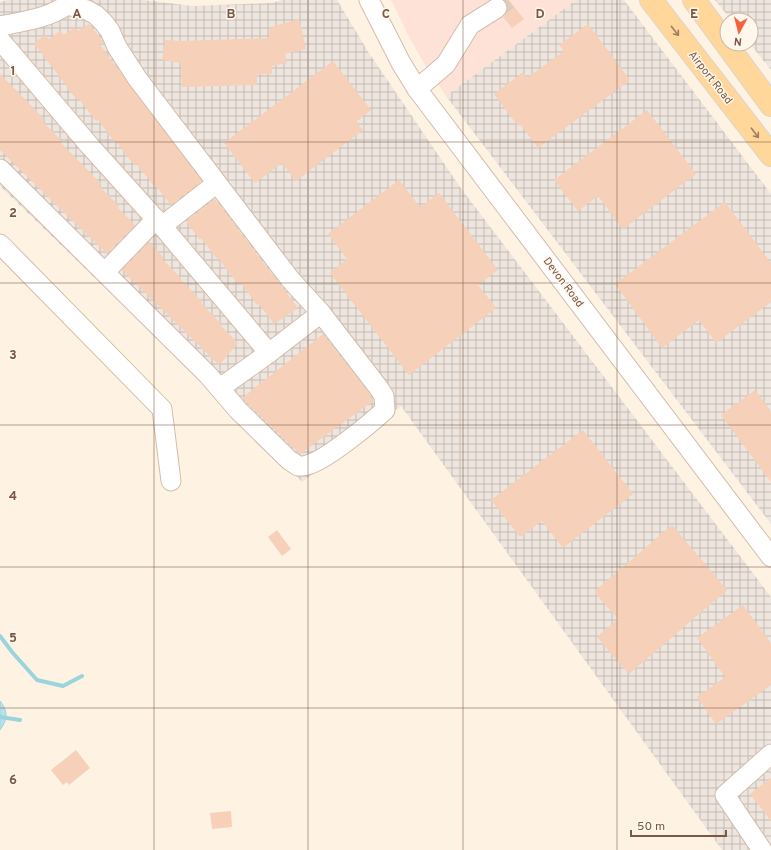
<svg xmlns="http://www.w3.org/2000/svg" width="771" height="850" font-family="Overpass,sans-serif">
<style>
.commercial{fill:#ffe2d7}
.industrial{fill:url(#industrial-grid)}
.water{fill:#b6e3ea;stroke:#9bd4dd}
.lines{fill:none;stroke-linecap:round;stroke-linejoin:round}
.stream{stroke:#9bd4dd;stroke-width:4}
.building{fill:#f6d0b8}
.minor-tunnel{stroke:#ddccbc;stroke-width:19;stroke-dasharray:19 10;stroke-linecap:butt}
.minor-casing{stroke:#d3bcab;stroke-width:21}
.major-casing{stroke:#dcd4cf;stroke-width:24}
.minor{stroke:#fff;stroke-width:19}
.major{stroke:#ffd79a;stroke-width:22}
.oneway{stroke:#a17e5f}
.grid{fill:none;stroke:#795846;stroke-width:1;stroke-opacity:0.55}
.labels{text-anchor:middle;stroke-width:3;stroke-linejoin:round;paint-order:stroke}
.street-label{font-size:11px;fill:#795846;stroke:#fff7ec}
.grid-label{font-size:13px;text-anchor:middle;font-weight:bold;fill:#795846;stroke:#fff7ec;stroke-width:3;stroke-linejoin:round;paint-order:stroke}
</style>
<defs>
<pattern id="industrial-grid" width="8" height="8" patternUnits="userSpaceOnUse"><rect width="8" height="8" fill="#ede5de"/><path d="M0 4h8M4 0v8" fill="none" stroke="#c5bcb6"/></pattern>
</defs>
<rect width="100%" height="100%" fill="#fef3e3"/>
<!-- commercial -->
<path class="commercial" d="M391,0H576L446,96L425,65L409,37Z"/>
<!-- industrial -->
<g class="industrial">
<path d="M7,0H143L193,6L271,3L282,0H337L369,53L460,187L771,597V850H722L401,406L302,482L223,402L0,186V2Z"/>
<path d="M576,0H624L771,194V524L446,96Z"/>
<path d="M715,0H771V70L750,44L751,20H731Z"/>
</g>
<!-- water -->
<path class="water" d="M0,701C8,711 8,719 0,730Z"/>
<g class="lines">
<!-- stream -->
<g class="stream">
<path d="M0,636L12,652L37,680L63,686L82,676"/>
<path d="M0,717L20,720"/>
</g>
</g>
<!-- building -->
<g class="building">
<path d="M504,0H509L524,19L512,28L503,17L507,13L508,8L506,2Z"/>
<path d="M299,19L306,49L285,54L287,63L272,66V74H257V85L182,87L181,63L162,60L165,40L182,41L269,38V30L274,26Z"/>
<path d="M89,24L100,37L103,42L100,45L202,181L171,205L155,185L154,186L136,163L134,165L115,140L114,141L98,120L96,121L79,99L77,100L34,43L45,35L49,39L60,31L64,35L75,27L78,31Z"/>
<path d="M588,24L630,80L538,148L520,124L518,126L494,94L523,72L527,78L564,51L559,45Z"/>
<path d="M333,61L371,110L356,122L363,130L296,181L282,163L255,183L224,143Z"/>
<path d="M0,74L44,119L42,121L62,141L61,143L101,184L99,186L119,206L118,208L135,225L107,254L0,150Z"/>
<path d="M647,110L696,174L623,229L598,196L578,211L554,180Z"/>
<path d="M399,180L420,207L439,193L498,270L478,285L496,308L409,375L330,273L347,259L328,234Z"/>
<path d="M215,199L298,308L274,324L259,304L257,305L240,282L238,284L218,258L217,259L201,238L200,240L186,221Z"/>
<path d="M725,202L771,263V302L716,343L699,320L662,348L615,284Z"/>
<path d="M149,242L164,258L163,260L181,278L180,279L202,302L201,303L221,324L220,325L238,343L219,365L122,270Z"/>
<path d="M323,334L369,393L373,401L300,454L242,398Z"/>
<path d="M755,390L771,411V482L721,415Z"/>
<path d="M583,430L633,494L563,548L542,521L520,537L491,500Z"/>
<path d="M672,525L727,590L629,674L597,637L618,619L594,592Z"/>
<path d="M277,530L291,549L282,556L268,537Z"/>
<path d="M743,605L771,643V685L716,724L697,697L725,677L697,638Z"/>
<path d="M76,750L90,768L69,785L67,782L63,785L51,770Z"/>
<path d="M771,778V821L750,794Z"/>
<path d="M231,811L232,827L212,829L210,813Z"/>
</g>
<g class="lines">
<!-- minor-tunnel -->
<path class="minor-tunnel" d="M497,8L508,0"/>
<defs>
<g id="minor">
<path d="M369,0L401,63L417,89L771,557"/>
<path d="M0,26C25,21 46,19 67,5L68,0"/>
<path d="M0,40L89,145L162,226L269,353L321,313"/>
<path d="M417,89L446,64L470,25L497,8"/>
<path d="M0,169L208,375L238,410L289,460L298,466C301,466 305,466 307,465C325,461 371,423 385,410L384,396L378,387L321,313L290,279L137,78L117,47L110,31L104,23L96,15L87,10L67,5"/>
<path d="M162,226L217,183"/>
<path d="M0,244L162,409L171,481"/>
<path d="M105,272L156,219"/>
<path d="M220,388L269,353"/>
<path d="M762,850L725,795L771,754"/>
</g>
<g id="major">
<path d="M651,0L771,155"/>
<path d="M694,0L771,105"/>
</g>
</defs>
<!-- minor casing -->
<use href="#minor" class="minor-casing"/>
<!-- major casing -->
<use href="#major" class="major-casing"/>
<!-- minor -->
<use href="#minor" class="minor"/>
<!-- major -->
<use href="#major" class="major"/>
</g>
<!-- one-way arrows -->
<defs><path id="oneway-shaft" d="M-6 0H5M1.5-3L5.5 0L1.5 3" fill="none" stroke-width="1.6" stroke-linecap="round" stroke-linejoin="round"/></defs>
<g class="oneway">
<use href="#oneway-shaft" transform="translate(675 31) rotate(52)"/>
<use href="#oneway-shaft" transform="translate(755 133) rotate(53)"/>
</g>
<!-- grid -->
<path class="grid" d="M154,0V850M308,0V850M463,0V850M617,0V850M0,142H771M0,283H771M0,425H771M0,567H771M0,708H771"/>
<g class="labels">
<!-- street labels -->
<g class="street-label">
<text transform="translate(711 77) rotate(52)" y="4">Airport Road</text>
<text transform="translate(564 282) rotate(53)" y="4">Devon Road</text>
</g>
</g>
<g class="grid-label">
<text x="77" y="18">A</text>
<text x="231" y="18">B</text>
<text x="386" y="18">C</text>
<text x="540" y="18">D</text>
<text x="694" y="18">E</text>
<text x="13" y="75">1</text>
<text x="13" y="217">2</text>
<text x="13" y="359">3</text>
<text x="13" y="500">4</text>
<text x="13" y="642">5</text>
<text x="13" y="784">6</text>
</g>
<!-- north arrow -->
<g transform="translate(739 32) rotate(187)"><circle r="19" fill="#fff7ec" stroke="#c9b7aa"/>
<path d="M0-3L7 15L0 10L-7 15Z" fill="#f3623d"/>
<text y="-6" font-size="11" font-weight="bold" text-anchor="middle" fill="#795846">N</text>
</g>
<!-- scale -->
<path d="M631 830v6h95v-6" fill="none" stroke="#795846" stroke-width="2"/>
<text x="637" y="830" font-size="12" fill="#795846" stroke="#fff7ec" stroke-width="3" paint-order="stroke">50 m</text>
</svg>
